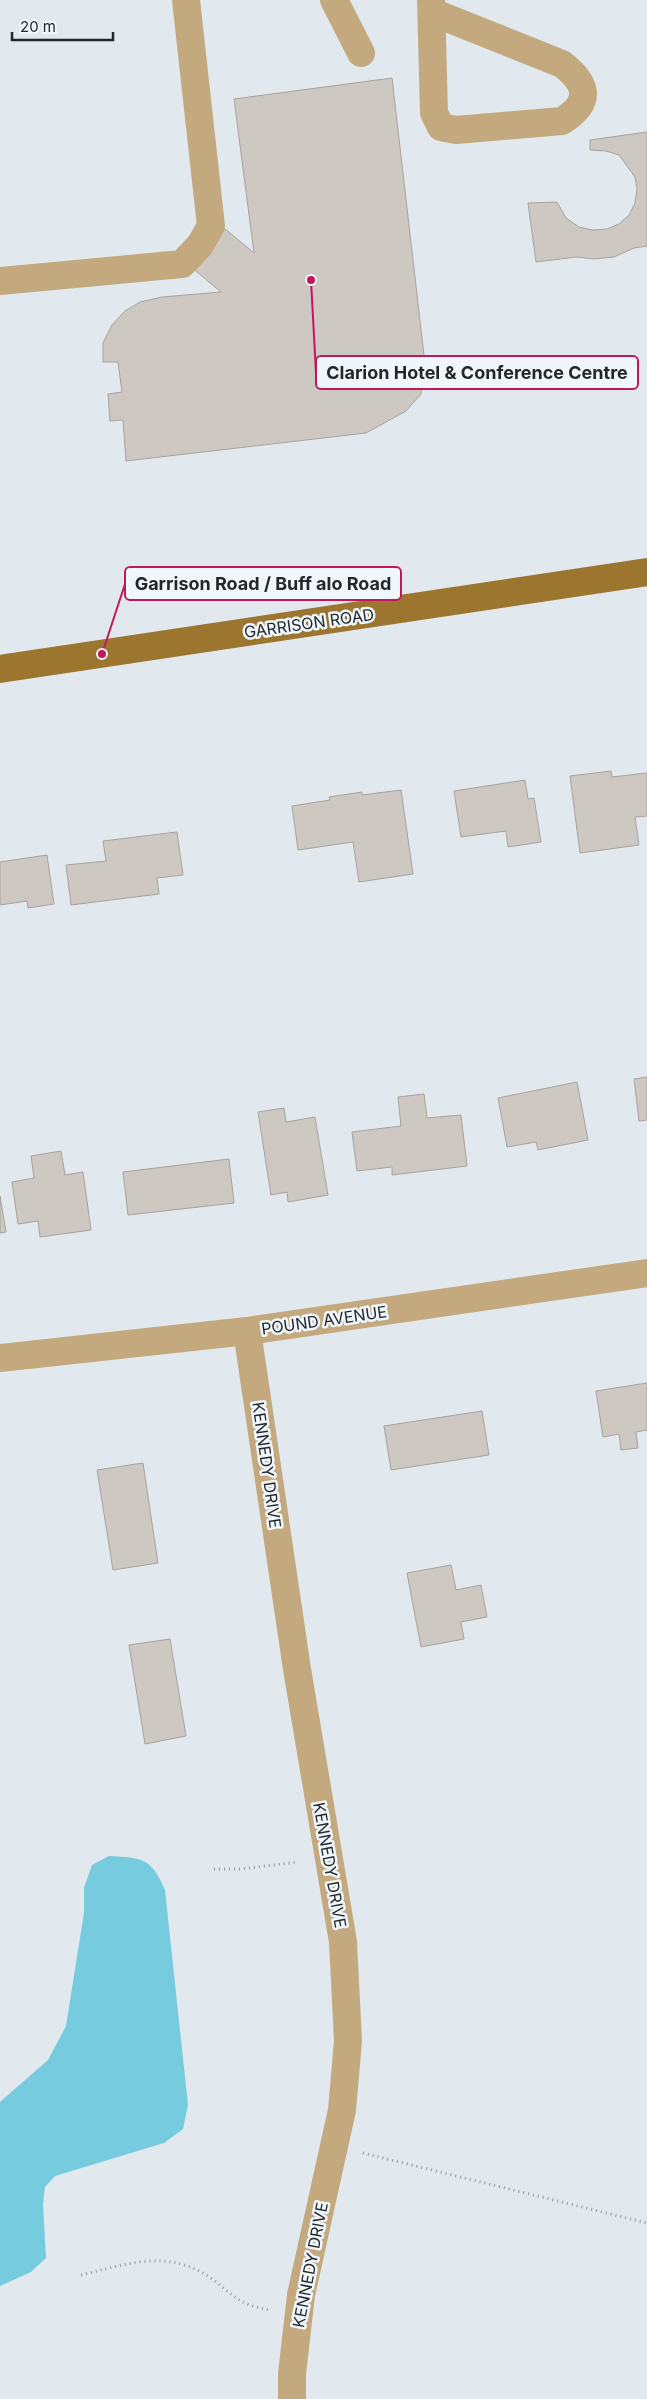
<svg xmlns="http://www.w3.org/2000/svg" width="647" height="2399" font-family="Inter,sans-serif">
<style>
.water{fill:#76cbde}
.building{fill:#cdc8c1;stroke:#a8a29c}
.lines{fill:none;stroke-linecap:round;stroke-linejoin:round}
.path{stroke:#92989c;stroke-width:3;stroke-dasharray:1 4;stroke-linecap:butt}
.minor{stroke:#c4a97e;stroke-width:28}
.major{stroke:#9c752f;stroke-width:28}
.labels{text-anchor:middle;stroke-width:5;stroke-linejoin:round;paint-order:stroke}
.street-label{font-size:16px;fill:#242729;stroke:#eff6fc}
.leader{fill:none;stroke:#c2185b;stroke-width:2}
.callout-dot{fill:#c2185b;stroke:#eff6fc;stroke-width:2}
.callout{fill:#eff6fc;stroke:#c2185b;stroke-width:2}
.callout-label{font-size:18px;text-anchor:middle;font-weight:bold;fill:#242729}
</style>
<rect width="100%" height="100%" fill="#e1e9ef"/>
<!-- water -->
<path class="water" d="M109,1856C142,1858 151,1857 165,1890L188,2105L183,2129L164,2143L55,2176L45,2187L43,2204L46,2258L31,2272L0,2286V2102L48,2060L66,2026L84,1913V1888L92,1865Z"/>
<!-- building -->
<g class="building">
<path d="M392,78L425,364L421,394L406,411L366,433L126,461L123,420L110,421L108,394L122,392L118,362H103V343L112,325L125,311L140,302L162,297L221,292L191,267L224,228L254,253L234,99Z"/>
<path d="M647,132V246L634,248L614,257L594,259L576,257L536,262L528,203L557,202L566,218L579,227L592,230L607,229L619,224L629,215L635,203L637,189L635,177L619,155L606,151L590,150V140Z"/>
<path d="M611,771L612,777L647,773V816L635,817L639,845L580,853L570,776Z"/>
<path d="M525,780L528,799L534,798L541,842L508,847L506,831L461,837L454,791Z"/>
<path d="M401,790L413,874L359,882L353,842L298,850L292,806L330,800L329,797L362,792V795Z"/>
<path d="M177,832L183,875L157,878L159,894L71,905L66,865L106,861L103,841Z"/>
<path d="M47,855L54,904L28,908L27,901L0,905V862Z"/>
<path d="M647,1077V1120L639,1121L634,1079Z"/>
<path d="M577,1082L588,1140L538,1150L536,1142L507,1147L498,1098Z"/>
<path d="M424,1094L427,1118L461,1115L467,1166L392,1175V1167L357,1171L352,1132L401,1126L398,1097Z"/>
<path d="M284,1108L286,1122L315,1117L328,1195L288,1202L287,1192L271,1195L258,1112Z"/>
<path d="M61,1151L65,1175L83,1172L91,1230L40,1237L38,1221L18,1224L12,1182L34,1178L31,1156Z"/>
<path d="M229,1159L234,1203L128,1215L123,1172Z"/>
<path d="M0,1196L6,1232L0,1233Z"/>
<path d="M647,1383V1430L636,1432L638,1448L621,1450L619,1434L603,1437L596,1391Z"/>
<path d="M482,1411L489,1455L391,1470L384,1426Z"/>
<path d="M143,1463L158,1563L113,1570L97,1470Z"/>
<path d="M451,1565L456,1590L481,1585L487,1617L461,1622L464,1639L421,1647L407,1573Z"/>
<path d="M170,1639L186,1736L145,1744L129,1645Z"/>
</g>
<g class="lines">
<!-- path -->
<g class="path">
<path d="M214,1869H241L298,1862"/>
<path d="M363,2153L647,2223"/>
<path d="M81,2275C124,2265 161,2250 203,2273C218,2281 231,2297 247,2304C254,2307 262,2308 269,2310"/>
</g>
<!-- minor -->
<g class="minor">
<path d="M334,0L361,53"/>
<path d="M431,0L434,113L441,127L456,130L562,121C592,102 588,84 562,64L432,12"/>
<path d="M0,281L182,264L200,245L211,226L186,0"/>
<path d="M247,1331L297,1669L343,1942L348,2041L342,2110L301,2295L292,2374V2399"/>
<path d="M0,1358L247,1331L647,1273"/>
</g>
<!-- major -->
<path class="major" d="M0,669L647,572"/>
</g>
<g class="labels">
<!-- street labels -->
<g class="street-label">
<text transform="translate(309 623) rotate(-8)" y="6">GARRISON ROAD</text>
<text transform="translate(324 1320) rotate(-8)" y="6">POUND AVENUE</text>
<text transform="translate(267 1465) rotate(82)" y="6">KENNEDY DRIVE</text>
<text transform="translate(330 1865) rotate(80)" y="6">KENNEDY DRIVE</text>
<text transform="translate(310 2265) rotate(-79)" y="6">KENNEDY DRIVE</text>
</g>
</g>
<!-- callouts -->
<path class="leader" d="M311 280L316 373M102 654L125 584"/>
<g class="callout-dot">
<circle cx="311" cy="280" r="5"/>
<circle cx="102" cy="654" r="5"/>
</g>
<g class="callout">
<rect x="316" y="356" width="322" height="33" rx="5"/>
<rect x="125" y="567" width="276" height="33" rx="5"/>
</g>
<g class="callout-label">
<text x="477" y="379">Clarion Hotel &amp; Conference Centre</text>
<text x="263" y="590">Garrison Road / Buff alo Road</text>
</g>
<!-- scale -->
<path d="M12 32v8h101v-8" fill="none" stroke="#242729" stroke-width="2.5"/>
<text x="20" y="32" font-size="15" fill="#242729" stroke="#eff6fc" stroke-width="4" paint-order="stroke">20 m</text>
</svg>
